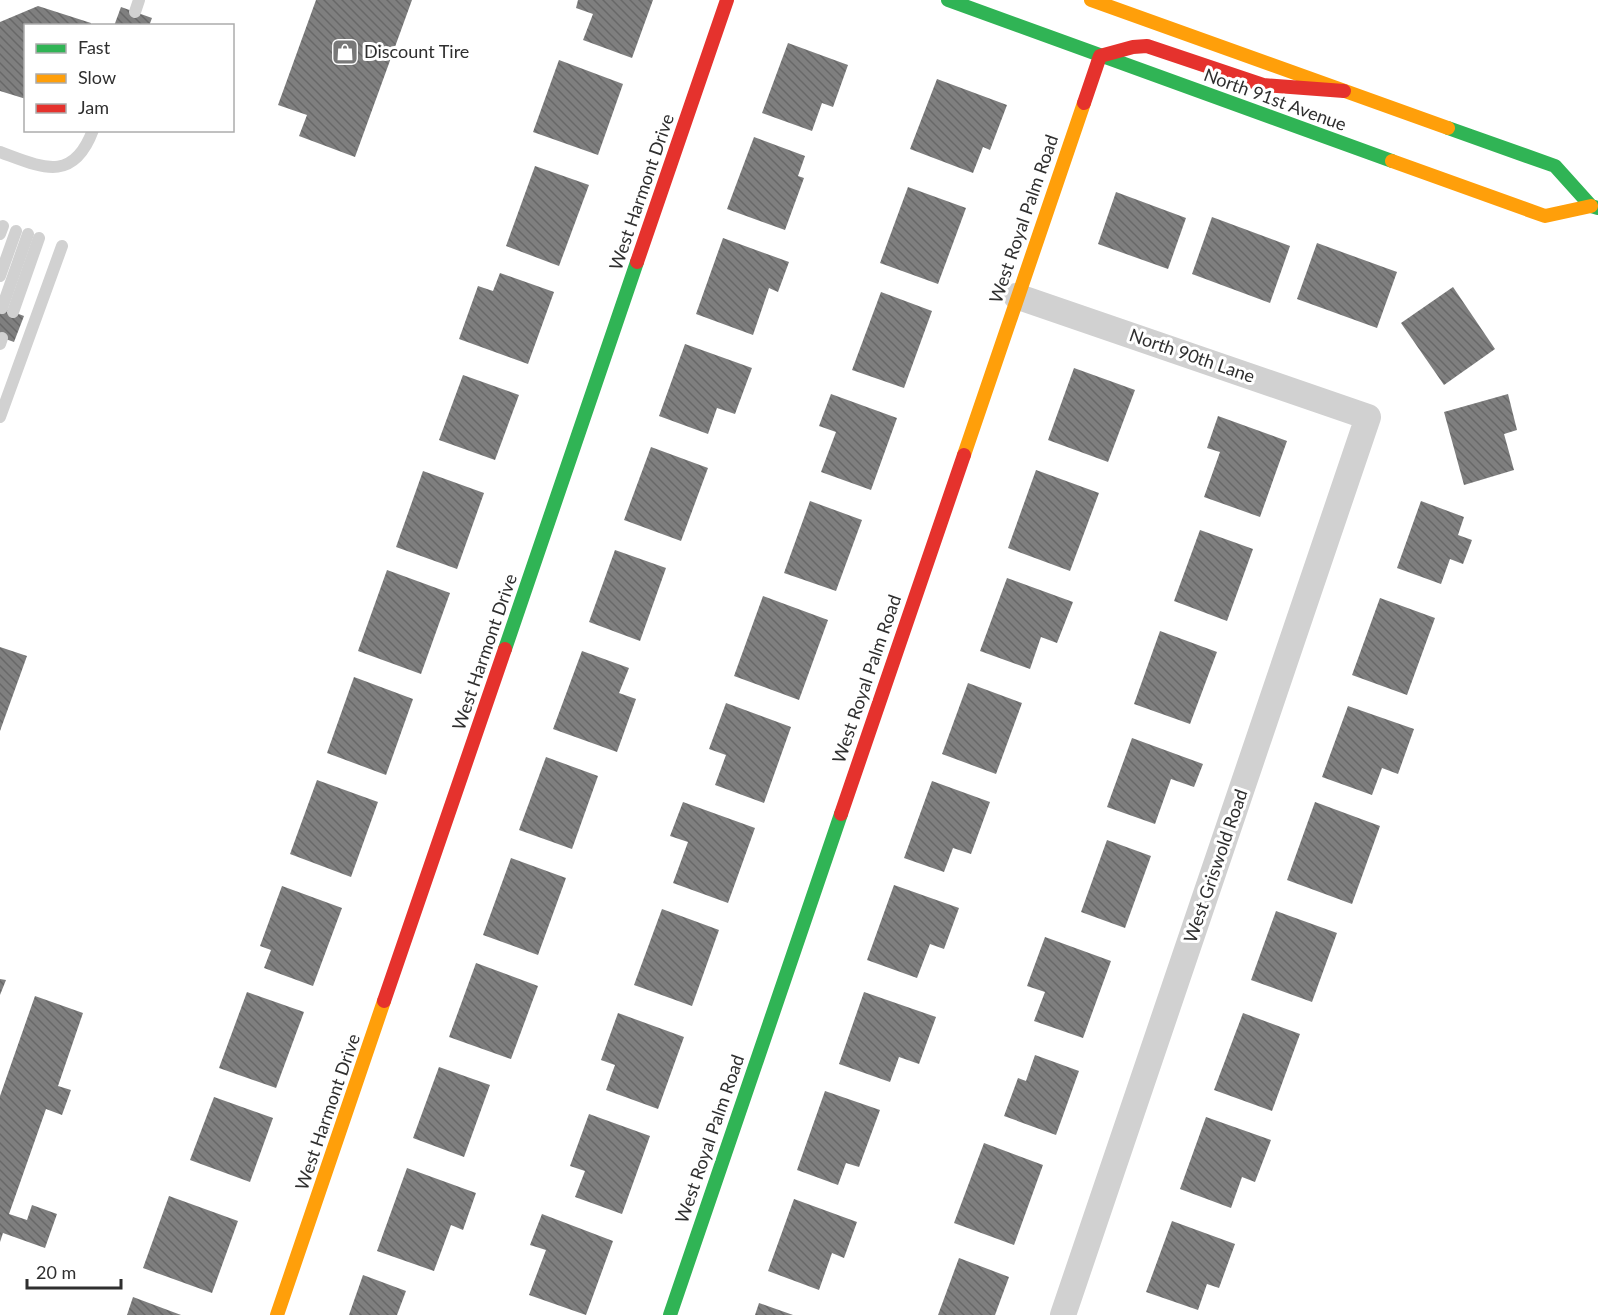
<svg xmlns="http://www.w3.org/2000/svg" width="1598" height="1315" font-family="Lato,sans-serif">
<style>
.building{fill:url(#building-back-hatch)}
.lines{fill:none;stroke-linecap:round;stroke-linejoin:round}
.lane{stroke:#d1d1d1;stroke-width:12}
.street{stroke:#d1d1d1;stroke-width:26}
.fast{stroke:#30b455;stroke-width:14}
.slow{stroke:#ff9f0a;stroke-width:14}
.jam{stroke:#e5322d;stroke-width:14}
.labels{text-anchor:middle;stroke-width:6;stroke-linejoin:round;paint-order:stroke}
.poi-label{font-size:18px;fill:#2f2f2f;stroke:#fff;text-anchor:start}
.street-label{font-size:18px;fill:#2f2f2f;stroke:#fff}
</style>
<defs>
<pattern id="building-back-hatch" width="6" height="6" patternUnits="userSpaceOnUse" patternTransform="scale(1.5)"><rect width="6" height="6" fill="#7f7f7f"/><path d="M-1 5l2 2M0 0l6 6M5-1l2 2" fill="none" stroke="#686868"/></pattern>
</defs>
<rect width="100%" height="100%" fill="#fff"/>
<!-- building -->
<g class="building">
<path d="M316,0H412L355,157L299,136L307,115L278,105Z"/>
<path d="M578,0H653L632,58L583,40L593,14L576,8Z"/>
<path d="M38,6L91,23V26H26V99L0,91V22Z"/>
<path d="M121,7L152,18L149,26H114Z"/>
<path d="M788,43L848,65L833,107L822,103L812,131L762,113Z"/>
<path d="M559,60L623,84L598,155L533,132Z"/>
<path d="M937,79L1007,105L990,150L983,147L973,173L910,149Z"/>
<path d="M754,137L805,156L798,176L804,178L785,230L727,209Z"/>
<path d="M535,166L589,185L559,266L506,246Z"/>
<path d="M908,187L966,208L938,284L880,263Z"/>
<path d="M1116,192L1186,218L1168,269L1098,244Z"/>
<path d="M1212,217L1290,246L1270,303L1192,274Z"/>
<path d="M723,238L789,262L778,292L769,288L753,335L696,314Z"/>
<path d="M1317,243L1397,272L1377,328L1297,299Z"/>
<path d="M500,273L554,292L528,364L459,339L478,286L493,291Z"/>
<path d="M1453,287L1495,349L1444,385L1401,323Z"/>
<path d="M881,292L932,311L904,388L852,370Z"/>
<path d="M0,307L24,316L14,342L0,337Z"/>
<path d="M685,344L752,368L735,414L717,408L708,434L659,416Z"/>
<path d="M1074,368L1135,390L1108,462L1048,440Z"/>
<path d="M463,375L519,395L495,460L439,440Z"/>
<path d="M831,394L897,418L871,490L821,472L836,432L819,426Z"/>
<path d="M1508,394L1517,430L1504,434L1514,470L1464,485L1444,412Z"/>
<path d="M1218,416L1287,441L1260,517L1204,497L1220,452L1207,448Z"/>
<path d="M651,447L708,468L681,541L624,520Z"/>
<path d="M1036,470L1099,493L1070,571L1008,548Z"/>
<path d="M423,471L484,493L457,569L396,547Z"/>
<path d="M810,501L862,520L836,591L784,573Z"/>
<path d="M1421,501L1464,517L1458,535L1472,540L1463,564L1450,559L1441,584L1397,568Z"/>
<path d="M1200,530L1253,549L1227,621L1174,601Z"/>
<path d="M615,550L666,568L640,641L589,622Z"/>
<path d="M387,570L450,593L421,674L358,651Z"/>
<path d="M1007,578L1073,602L1057,643L1041,637L1030,669L980,651Z"/>
<path d="M763,596L828,620L799,700L734,676Z"/>
<path d="M1380,598L1435,618L1407,695L1352,675Z"/>
<path d="M1160,631L1217,652L1190,724L1134,704Z"/>
<path d="M0,647L27,656L0,731Z"/>
<path d="M582,651L629,668L619,693L636,699L617,752L553,729Z"/>
<path d="M354,677L413,699L386,775L327,753Z"/>
<path d="M968,683L1022,703L996,774L942,754Z"/>
<path d="M726,703L791,727L764,803L715,785L726,755L709,749Z"/>
<path d="M1348,706L1414,729L1398,774L1382,768L1372,795L1322,777Z"/>
<path d="M1132,738L1203,764L1194,787L1171,779L1155,824L1107,807Z"/>
<path d="M546,757L598,776L572,849L519,830Z"/>
<path d="M317,780L378,802L351,877L290,854Z"/>
<path d="M932,781L990,802L971,854L953,848L944,872L904,858Z"/>
<path d="M683,802L755,828L728,903L673,883L688,842L670,836Z"/>
<path d="M1315,802L1380,826L1352,904L1287,880Z"/>
<path d="M1107,840L1151,856L1125,928L1081,912Z"/>
<path d="M511,858L566,878L538,955L483,935Z"/>
<path d="M894,885L959,908L944,949L930,944L917,978L867,960Z"/>
<path d="M282,886L342,908L313,986L264,968L271,950L260,946Z"/>
<path d="M662,909L719,930L692,1006L634,985Z"/>
<path d="M1276,911L1337,933L1312,1002L1251,980Z"/>
<path d="M1045,937L1111,961L1083,1038L1034,1021L1045,992L1027,986Z"/>
<path d="M476,963L538,986L511,1059L449,1037Z"/>
<path d="M0,979L6,980L0,995Z"/>
<path d="M247,992L304,1012L276,1088L219,1068Z"/>
<path d="M864,992L936,1017L919,1064L899,1057L890,1082L839,1064Z"/>
<path d="M35,996L83,1013L58,1086L71,1090L62,1115L46,1109L9,1214L27,1220L32,1205L57,1214L45,1248L3,1233L0,1242V1096Z"/>
<path d="M618,1013L684,1037L658,1109L606,1090L615,1065L601,1060Z"/>
<path d="M1243,1013L1300,1034L1272,1111L1214,1090Z"/>
<path d="M1035,1055L1079,1071L1056,1135L1004,1116L1018,1078L1026,1081Z"/>
<path d="M439,1067L490,1085L464,1157L413,1138Z"/>
<path d="M825,1091L880,1110L859,1167L846,1163L838,1185L797,1170Z"/>
<path d="M214,1097L273,1118L250,1182L190,1160Z"/>
<path d="M589,1114L650,1136L622,1214L575,1197L585,1171L570,1166Z"/>
<path d="M1206,1117L1271,1140L1255,1182L1242,1177L1231,1208L1180,1189Z"/>
<path d="M984,1143L1043,1165L1014,1245L954,1223Z"/>
<path d="M407,1168L476,1193L463,1230L451,1225L434,1271L377,1251Z"/>
<path d="M169,1196L238,1221L212,1293L143,1268Z"/>
<path d="M794,1199L857,1222L844,1258L832,1253L819,1290L768,1271Z"/>
<path d="M542,1214L613,1241L586,1315L529,1295L546,1250L530,1245Z"/>
<path d="M1172,1221L1235,1244L1219,1288L1207,1284L1198,1310L1146,1292Z"/>
<path d="M959,1258L1009,1277L995,1315H938Z"/>
<path d="M363,1275L406,1291L397,1315H349Z"/>
<path d="M133,1297L181,1315H127Z"/>
<path d="M759,1303L793,1315H755Z"/>
</g>
<g class="lines">
<!-- lane -->
<g class="lane">
<path d="M135,12L139,0"/>
<path d="M0,152C41,167 73,184 93,130"/>
<path d="M0,234L3,226"/>
<path d="M0,276L16,231"/>
<path d="M2,308L28,234"/>
<path d="M13,312L39,238"/>
<path d="M0,344L2,338"/>
<path d="M0,417L62,246"/>
</g>
<!-- street -->
<path class="street" d="M1016,296L1368,417L1063,1315"/>
<!-- fast -->
<g class="fast">
<path d="M948,0L1392,161"/>
<path d="M1448,128L1555,166L1591,206L1598,208"/>
<path d="M505,649L637,262"/>
<path d="M670,1315L841,814"/>
</g>
<!-- slow -->
<g class="slow">
<path d="M1091,0L1448,128"/>
<path d="M1392,161L1545,216L1591,206"/>
<path d="M964,455L1084,103"/>
<path d="M277,1315L384,1001"/>
</g>
<!-- jam -->
<g class="jam">
<path d="M1084,103L1100,56L1133,47L1147,46L1263,85L1344,91"/>
<path d="M637,262L727,0"/>
<path d="M841,814L964,455"/>
<path d="M384,1001L505,649"/>
</g>
</g>
<!-- icons -->
<defs>
<symbol id="shop-square" viewBox="-11 -11 22 22"><rect x="-9" y="-9" width="18" height="18" rx="4" fill="#787878" stroke="#fff"/><path d="M-5-2.5h2.3a2.7 3.5 0 0 1 5.4 0H5L5.5 6h-11ZM-1.5-2.5h3a1.5 2.3 0 0 0-3 0Z" fill="#fff"/></symbol>
</defs>
<g fill-rule="evenodd">
<use href="#shop-square" x="330" y="37" width="30" height="30"/>
</g>
<g class="labels">
<!-- poi labels -->
<g class="poi-label">
<text x="364" y="58">Discount Tire</text>
</g>
<!-- street labels -->
<g class="street-label">
<text transform="translate(1275 100) rotate(20)" y="6">North 91st Avenue</text>
<text transform="translate(642 192) rotate(-71)" y="6">West Harmont Drive</text>
<text transform="translate(1024 219) rotate(-71)" y="6">West Royal Palm Road</text>
<text transform="translate(1192 356) rotate(19)" y="6">North 90th Lane</text>
<text transform="translate(485 652) rotate(-71)" y="6">West Harmont Drive</text>
<text transform="translate(867 679) rotate(-71)" y="6">West Royal Palm Road</text>
<text transform="translate(1216 866) rotate(-71)" y="6">West Griswold Road</text>
<text transform="translate(328 1112) rotate(-71)" y="6">West Harmont Drive</text>
<text transform="translate(710 1139) rotate(-71)" y="6">West Royal Palm Road</text>
</g>
</g>
<!-- legend -->
<rect x="24" y="24" width="210" height="108" fill="#ffffff" stroke="#acacac" stroke-width="1.5"/>
<rect x="36" y="44" width="30" height="9" fill="#30b455" stroke="#acacac" stroke-width="1.5"/>
<text x="78" y="54" font-size="18" fill="#2f2f2f">Fast</text>
<rect x="36" y="74" width="30" height="9" fill="#ff9f0a" stroke="#acacac" stroke-width="1.5"/>
<text x="78" y="84" font-size="18" fill="#2f2f2f">Slow</text>
<rect x="36" y="104" width="30" height="9" fill="#e5322d" stroke="#acacac" stroke-width="1.5"/>
<text x="78" y="114" font-size="18" fill="#2f2f2f">Jam</text>
<!-- scale -->
<path d="M27 1279v9h94v-9" fill="none" stroke="#2f2f2f" stroke-width="3"/>
<text x="36" y="1279" font-size="18" fill="#2f2f2f" stroke="#ffffff" stroke-width="4.5" paint-order="stroke">20 m</text>
</svg>
